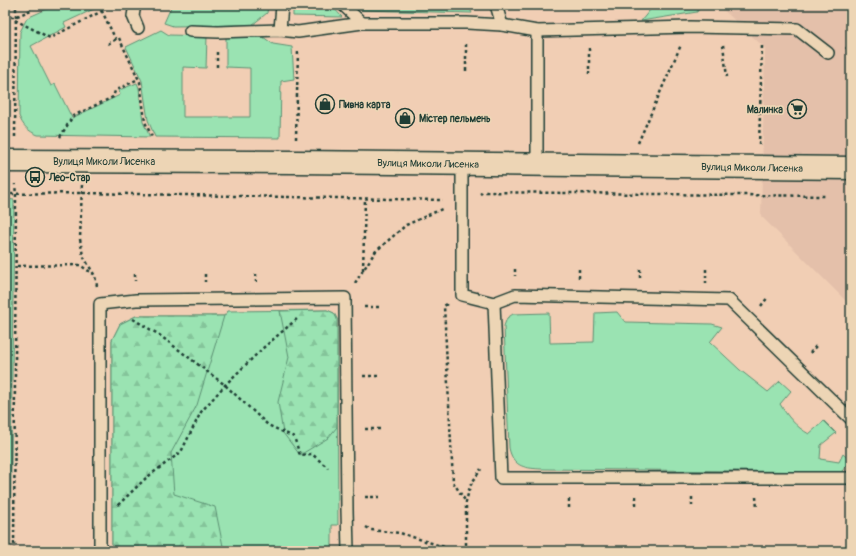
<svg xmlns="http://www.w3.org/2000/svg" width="856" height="556" font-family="Pangolin,sans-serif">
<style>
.built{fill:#e4c0aa}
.grass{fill:#9ae3b2;stroke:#5c9073}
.forest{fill:url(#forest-firs);stroke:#5c9073}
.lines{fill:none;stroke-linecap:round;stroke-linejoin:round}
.service-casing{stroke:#1f3d34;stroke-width:14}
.tertiary-casing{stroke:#1f3d34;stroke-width:25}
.path{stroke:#1f3d34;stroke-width:2.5;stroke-dasharray:3 3;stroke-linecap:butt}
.service{stroke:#edd5b5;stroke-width:11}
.tertiary{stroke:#edd5b5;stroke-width:22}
.labels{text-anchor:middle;stroke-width:3.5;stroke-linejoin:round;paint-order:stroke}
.poi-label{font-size:10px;font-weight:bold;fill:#1f3d34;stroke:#edd5b5;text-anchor:start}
.street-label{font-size:10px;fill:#1f3d34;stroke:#edd5b5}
</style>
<defs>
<pattern id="forest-firs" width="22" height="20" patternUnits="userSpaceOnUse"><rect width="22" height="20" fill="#9ae3b2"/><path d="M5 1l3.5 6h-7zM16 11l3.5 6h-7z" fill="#84c49a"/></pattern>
</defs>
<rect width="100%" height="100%" fill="#f1ceb4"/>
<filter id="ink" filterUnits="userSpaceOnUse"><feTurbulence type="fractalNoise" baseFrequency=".025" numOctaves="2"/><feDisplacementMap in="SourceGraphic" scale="8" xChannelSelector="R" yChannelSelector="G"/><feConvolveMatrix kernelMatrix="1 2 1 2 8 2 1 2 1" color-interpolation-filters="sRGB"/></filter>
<g filter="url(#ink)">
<!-- built -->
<path class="built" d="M718,5H851V306L761,216L765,48Z"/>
<!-- grass -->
<g class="grass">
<path d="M56,5H95L96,8L64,23L66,27L31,46L51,86L55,84L72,118L120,95L119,90L137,83L139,88L143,122L150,137L38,135C28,131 23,126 19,116L20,32L27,18Z"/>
<path d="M172,5H268L267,13L252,25L173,26L164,23Z"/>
<path d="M293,5H331L342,17L293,16Z"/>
<path d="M356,5H468L472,13L361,10Z"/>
<path d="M654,5H701L697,12L641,21Z"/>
<path d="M161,30L169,35L207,36L206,68L183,67V117H250V68L226,67V37H263L273,44L292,47L294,79L281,81L280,138L155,137L148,120L142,81L126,47Z"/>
<path d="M5,199L14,200L10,547L5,541Z"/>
<path d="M327,310L334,313L337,319L338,525H332V551H112V340L120,324L136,316H224L228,311Z"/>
<path d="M617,312L625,322L712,324L722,327L710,342L740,370L768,392L780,381L791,391L780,404C787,416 796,427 809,434L824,421L836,433L821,445L820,459L839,462L843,454L851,461L841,472L540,469C523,468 513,466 509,448L504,326L507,318L513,314L549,313L550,343L594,342L595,313Z"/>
</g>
<!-- forest -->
<g class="forest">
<path d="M327,310L334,313L337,319V427L328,438L300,455L283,433L278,402L289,357L280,311Z"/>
<path d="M136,316H224L197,405L171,453L174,494L215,507L224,551H112V340L120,324Z"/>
</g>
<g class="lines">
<defs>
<g id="service">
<path d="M135,5L133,16L138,28"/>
<path d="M343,5L362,23"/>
<path d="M496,5L502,25"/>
<path d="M280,30L282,5"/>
<path d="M190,31L218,32L280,30L298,32L362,23H467L502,25L537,31L690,27L797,29L828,53"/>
<path d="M462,163V295L494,303L515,295L729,300L851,419"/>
<path d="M537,164V31"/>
<path d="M494,303L501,478H851"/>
<path d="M100,551V304L136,300L345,298L347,510L348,551"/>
</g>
<path id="tertiary" d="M5,161L296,162L851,168"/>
</defs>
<!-- service casing -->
<use href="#service" class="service-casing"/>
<!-- tertiary casing -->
<use href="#tertiary" class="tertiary-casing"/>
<!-- path -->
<g class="path">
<path d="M99,5L116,40"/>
<path d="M850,5L851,6"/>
<path d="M5,17H15L31,10"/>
<path d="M15,20L50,38L102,11"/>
<path d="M119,38L140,82L145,122L152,137"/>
<path d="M108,44L116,39"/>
<path d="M723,45L727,77"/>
<path d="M589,48V74"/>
<path d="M846,49L851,44"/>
<path d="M217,67V50"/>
<path d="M466,71V42"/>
<path d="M15,137L16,5"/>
<path d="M60,137L73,116L113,97L115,91L138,79"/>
<path d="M296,139L298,50"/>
<path d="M638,143L681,45"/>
<path d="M759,145L762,46"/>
<path d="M82,185L80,239L83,256L95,276L97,286"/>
<path d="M5,194L82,193L443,200"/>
<path d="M480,194L483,192L825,196"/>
<path d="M17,266L80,265L93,274"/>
<path d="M515,269V276"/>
<path d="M640,269V281"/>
<path d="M706,269V283"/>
<path d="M363,270L365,199"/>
<path d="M135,274V281"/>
<path d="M205,274V282"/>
<path d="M256,274V282"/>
<path d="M579,278V269"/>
<path d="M355,283L375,252L406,225L444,208"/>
<path d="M447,304L444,306L453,482L466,502"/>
<path d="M761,306L768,297"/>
<path d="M364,307H381"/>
<path d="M133,319L158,334L225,385L268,425L294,437L300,455L312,454L328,468"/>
<path d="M810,353L816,346"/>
<path d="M363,376H381"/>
<path d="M365,429H380"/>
<path d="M636,496V508"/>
<path d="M365,497H380"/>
<path d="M692,497V508"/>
<path d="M756,497L757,508"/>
<path d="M118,505L146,478L181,452L201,412L225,385L263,348L298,318"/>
<path d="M569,508V496"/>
<path d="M366,527L371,530L400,533L444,547L446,551"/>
<path d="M14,551L16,195L15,184"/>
<path d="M466,551V502L470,486L481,469"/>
</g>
<!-- service -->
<use href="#service" class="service"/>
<!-- tertiary -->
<use href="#tertiary" class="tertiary"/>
</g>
</g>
<!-- icons -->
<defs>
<symbol id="shop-ring" viewBox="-11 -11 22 22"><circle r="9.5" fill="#edd5b5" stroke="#1f3d34" stroke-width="1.5"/><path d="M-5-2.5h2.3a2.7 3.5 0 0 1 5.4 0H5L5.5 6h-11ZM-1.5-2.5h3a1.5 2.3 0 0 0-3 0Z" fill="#1f3d34"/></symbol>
<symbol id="supermarket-ring" viewBox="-11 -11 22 22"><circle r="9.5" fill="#edd5b5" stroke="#1f3d34" stroke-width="1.5"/><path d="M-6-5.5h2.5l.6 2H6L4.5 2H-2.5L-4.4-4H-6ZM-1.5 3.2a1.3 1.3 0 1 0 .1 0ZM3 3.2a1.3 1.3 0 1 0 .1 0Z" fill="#1f3d34"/></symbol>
<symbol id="bus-ring" viewBox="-11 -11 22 22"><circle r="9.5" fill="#edd5b5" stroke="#1f3d34" stroke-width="1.5"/><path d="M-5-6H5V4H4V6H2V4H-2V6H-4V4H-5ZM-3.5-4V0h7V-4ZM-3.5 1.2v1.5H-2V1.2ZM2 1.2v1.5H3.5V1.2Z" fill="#1f3d34"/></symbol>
</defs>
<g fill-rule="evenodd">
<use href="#shop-ring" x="314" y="93" width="22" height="22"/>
<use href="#supermarket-ring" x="786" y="98" width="22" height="22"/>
<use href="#shop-ring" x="394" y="107" width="22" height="22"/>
<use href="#bus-ring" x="24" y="166" width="22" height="22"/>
</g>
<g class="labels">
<!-- poi labels -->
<g class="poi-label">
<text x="339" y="108">Пивна карта</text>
<text x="783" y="113" text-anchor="end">Малинка</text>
<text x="419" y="122">Містер пельмень</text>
<text x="49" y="181">Лео-Стар</text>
</g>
<!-- street labels -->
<g class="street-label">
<text x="104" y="165">Вулиця Миколи Лисенка</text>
<text transform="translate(428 163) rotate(1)" y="4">Вулиця Миколи Лисенка</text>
<text transform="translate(752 167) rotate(1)" y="4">Вулиця Миколи Лисенка</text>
</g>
</g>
<!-- margin -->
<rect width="856" height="556" fill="none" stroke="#edd5b5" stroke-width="20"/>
<rect x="10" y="10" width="836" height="536" fill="none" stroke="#1f3d34" stroke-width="1.5" filter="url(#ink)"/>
</svg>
